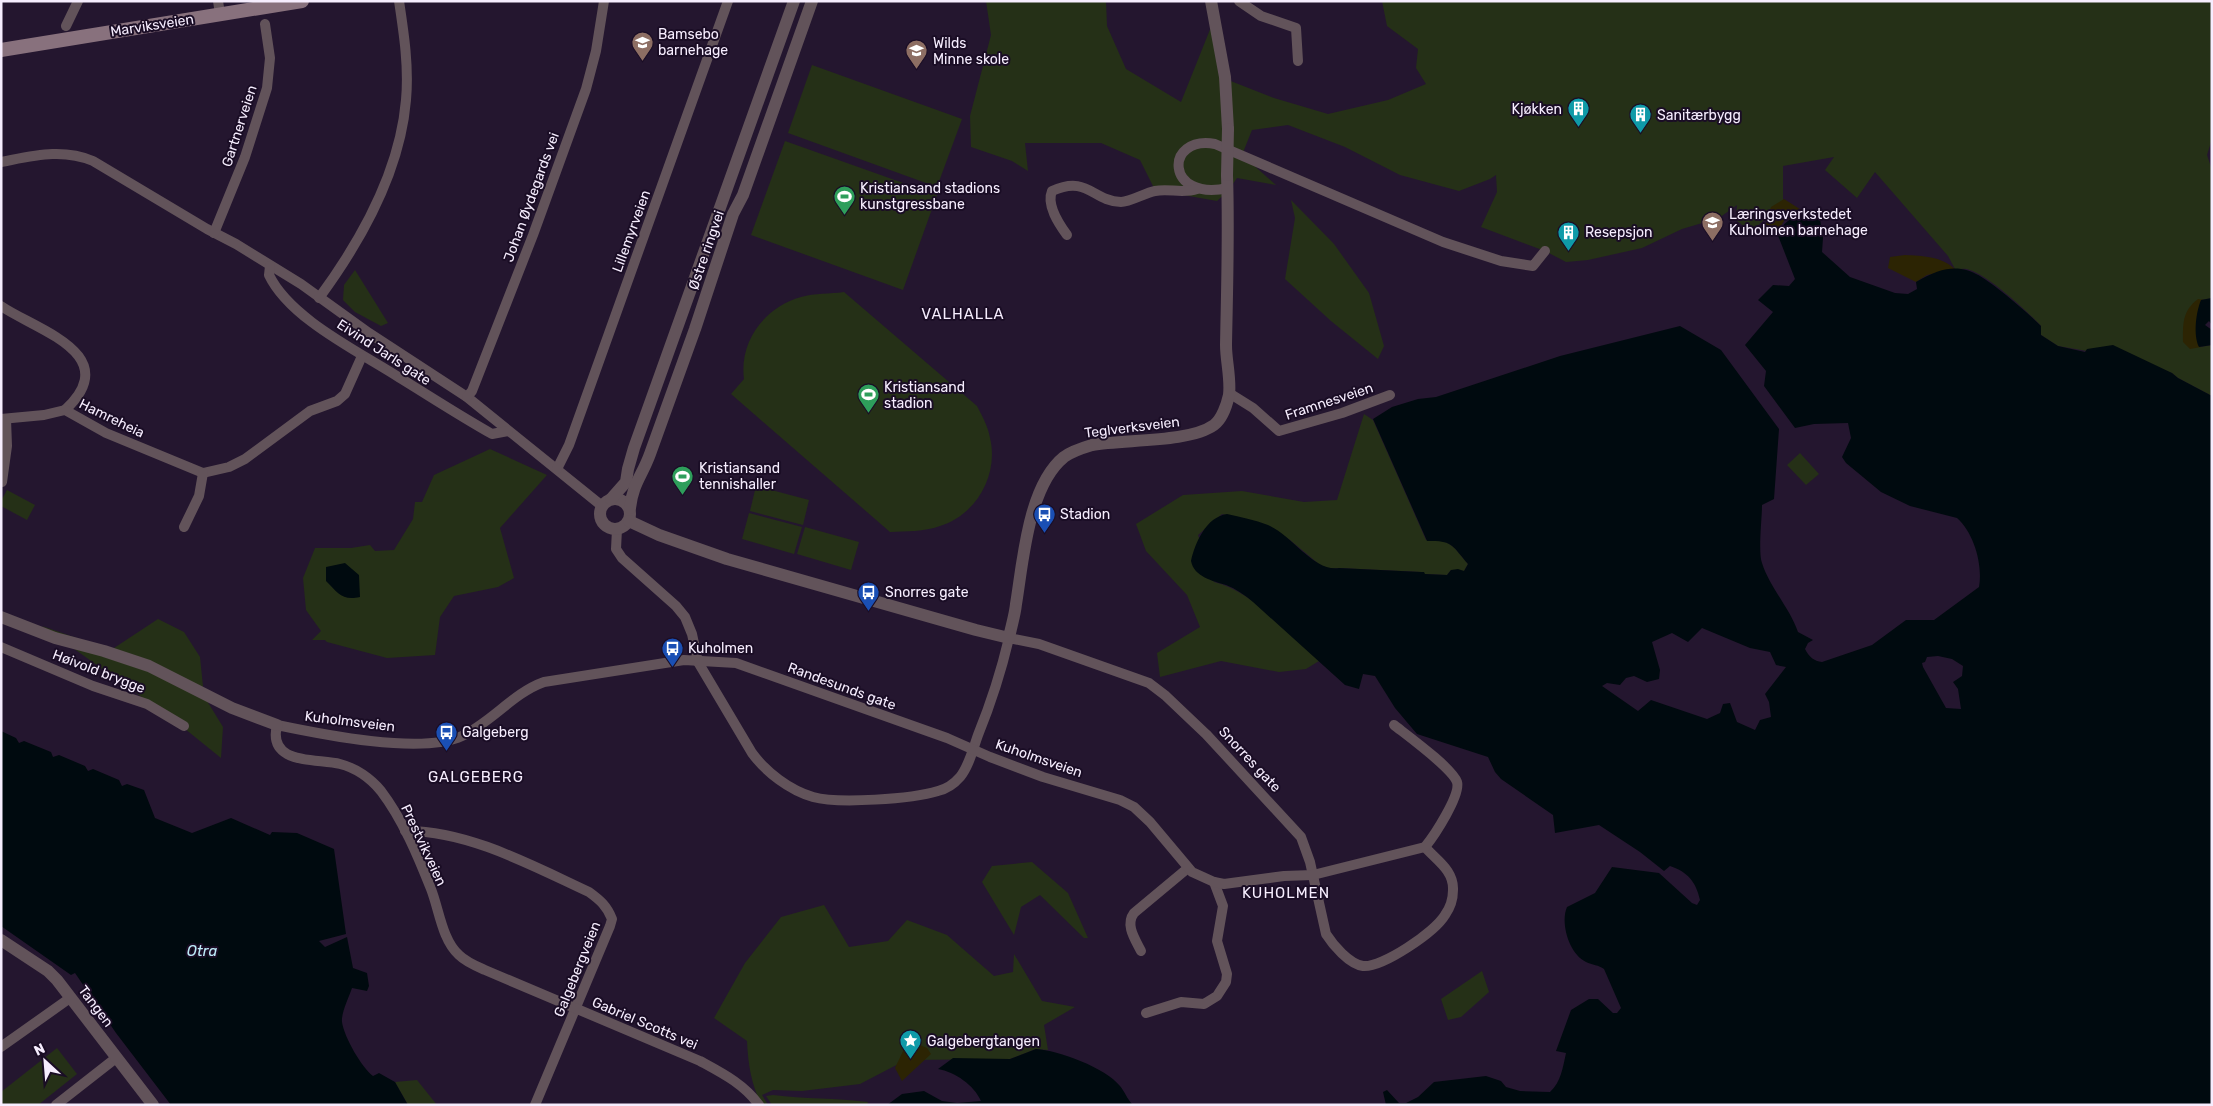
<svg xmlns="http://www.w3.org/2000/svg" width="2213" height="1106" font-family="Rubik,sans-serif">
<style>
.green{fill:#253017}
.sand{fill:#2c2403}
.water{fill:#000a0f;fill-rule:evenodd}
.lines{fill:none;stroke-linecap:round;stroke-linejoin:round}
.minor{stroke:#62535a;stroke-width:10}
.tertiary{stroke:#62535a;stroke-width:12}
.secondary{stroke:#88717d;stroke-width:14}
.tertiary-bridge{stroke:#62535a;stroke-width:12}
.labels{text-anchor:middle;stroke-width:4;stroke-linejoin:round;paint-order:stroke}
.street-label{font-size:14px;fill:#f6edfe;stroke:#1a0d25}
.poi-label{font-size:14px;fill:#f6edfe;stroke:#1a0d25;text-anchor:start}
.neighbourhood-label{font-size:15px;letter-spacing:1px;fill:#f6edfe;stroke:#1a0d25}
.water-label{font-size:15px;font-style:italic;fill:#bdecf9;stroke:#1a0d25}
</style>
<rect width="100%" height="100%" fill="#24162f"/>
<!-- green -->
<g class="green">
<path d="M986,1H1106L1107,26L1126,69L1181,102L1215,17L1223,78L1274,98L1328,114L1388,100L1426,84L1416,68L1418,49L1387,26L1382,1H2212V139L2207,155L2212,170V298L2201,300L2200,347L2212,345V396L2178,378L2172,373L2087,351L2058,346L2041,335V326C2027,311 1989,276 1970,270C1966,268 1960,269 1955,269L1948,256L1875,172L1857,198L1825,170L1834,157L1783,166V202L1751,232L1736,220L1737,205L1719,218L1682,229L1642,248L1588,260L1566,262L1545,251L1481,227L1497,192L1496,175L1490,179L1459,191L1400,175L1345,147L1288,125L1252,130L1242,155L1276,185L1237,178L1228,191L1217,201L1155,190L1140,160L1101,143H1025L1028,171L1012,161L971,147L970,116L991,35Z"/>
<path d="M812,65L962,119L937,187L788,133Z"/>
<path d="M785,141L937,195L903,290L751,235Z"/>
<path d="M1291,200L1334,244L1369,293L1384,346L1378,359L1331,321L1285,279L1295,218Z"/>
<path d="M355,270L388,323L381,326L355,312L343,300L344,285Z"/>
<path d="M844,292L977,406C982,416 988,426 990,438C999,475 976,515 940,526C924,532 906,531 890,532L731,394L744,379C739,341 765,307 801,297C815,293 830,294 844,292Z"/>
<path d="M1364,414L1373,420L1426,540C1452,540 1452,545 1468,564L1464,571L1451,570L1447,575L1424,574V572H1421L1339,568L1330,569L1320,565L1290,540L1269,526L1222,514L1198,535L1214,582C1254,592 1289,633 1319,661L1306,669L1279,672L1221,661L1160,677L1157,653L1200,627L1187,595L1146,551L1136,524L1183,495L1242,491L1304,502L1337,500Z"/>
<path d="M490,449L547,475L500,528L514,578L498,587L454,596L440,617L435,655L387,658L327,642L325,640H312L321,631L306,610L303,578L315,548H351L370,545L375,551L394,550L413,519L415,502H422L434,475Z"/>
<path d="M1800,453L1819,474L1806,485L1787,465Z"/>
<path d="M756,486L809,500L803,525L750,511Z"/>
<path d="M7,490L35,505L27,520L1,506V501Z"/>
<path d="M749,513L802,527L794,554L742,539Z"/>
<path d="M805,527L859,542L851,570L797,554Z"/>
<path d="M158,619L184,632L200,657L204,696L223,727L221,758L174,720L42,626L111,650Z"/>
<path d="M1032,862L1068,893L1088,938H1084L1040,895L1021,907L1014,935L982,882L992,866Z"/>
<path d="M824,905L849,947L888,941L907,920L947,935L994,976L1013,972L1014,954L1042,1001L1075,1007L1044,1025L1048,1050L1036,1049L1010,1059L906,1060L860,1084L802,1091L773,1090L762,1095L768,1105H762C751,1085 748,1063 747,1041L714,1018L745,963L781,917Z"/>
<path d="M1482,971L1489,992L1461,1017L1448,1020L1441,999Z"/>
<path d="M57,1048L77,1074L38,1105H1V1092Z"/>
<path d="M417,1080L437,1105H408L395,1082Z"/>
<path d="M773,1095C804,1099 836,1098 868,1102L867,1105H772L766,1096Z"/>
</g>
<!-- sand -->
<g class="sand">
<path d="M1784,199L1806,213L1784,221L1777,232L1764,230L1771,207Z"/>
<path d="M1905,255C1922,256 1941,256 1955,269L1927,275L1916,282L1888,268L1890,257Z"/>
<path d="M2198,299L2205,300L2199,344L2201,347L2190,349L2183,342C2183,324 2182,311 2198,299Z"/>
<path d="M915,1043L927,1048L931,1054L902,1081L895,1068L904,1049Z"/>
</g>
<!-- water -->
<g class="water">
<path d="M1812,213L1820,219L1823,238L1822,252L1850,277L1895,293L1908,294L1917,289L1916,282C1956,258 1973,268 2006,295C2018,305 2030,315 2041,326V335L2058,346L2085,352L2087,349L2113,345L2172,373L2178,378L2212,396V1105H1386L1383,1092L1387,1090L1399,1103H1406L1418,1097L1434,1082L1486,1076L1501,1081L1506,1087L1520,1091L1550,1092C1561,1082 1563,1067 1566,1053L1556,1051L1571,1010L1589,999H1598L1613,1013H1617L1621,1008L1604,969C1599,965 1592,965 1586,962C1569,954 1560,923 1567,907L1595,893L1612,867L1659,873L1692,903L1697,905L1700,900C1696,882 1688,872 1670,866L1664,871L1640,852L1599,825L1555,833L1553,815L1501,779L1495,772L1488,757L1417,734L1395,708L1375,676L1363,674L1359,689L1345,685L1253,602C1245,595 1236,589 1226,585C1213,581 1194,577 1191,561C1195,543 1206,517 1227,514C1240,517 1255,520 1268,525C1292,535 1314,572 1339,568L1421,572H1424L1425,574L1447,575L1451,570L1458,569L1464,571L1468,564C1452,545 1452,540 1427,541L1373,419L1392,407L1418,399L1436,397L1560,356L1680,326L1721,350L1779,429L1774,499L1762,505C1762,519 1758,552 1762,563C1770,588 1790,608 1798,632L1813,640L1808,643L1805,649C1809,657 1814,661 1822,662L1872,645L1906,620H1934L1979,587C1983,565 1974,533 1957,518L1910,506L1881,492L1846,463L1842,457L1851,438L1848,423L1814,424L1795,428L1764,386L1766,371L1745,345L1773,312L1758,300L1773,285L1789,286L1795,279L1777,233C1787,219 1795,215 1812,213ZM1702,628L1750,648L1770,652L1776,665L1786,667L1765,694L1769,702L1771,717L1760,720L1755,730L1737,722L1730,703L1723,704L1720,713L1707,719L1651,700L1638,711L1602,686L1607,683L1620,685L1626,678L1634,676L1647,682L1659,679L1660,670L1652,642L1672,633L1688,642ZM1938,656L1952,659L1963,666L1962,676L1953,682L1958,689L1961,709L1946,708L1923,667L1922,663L1925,662L1927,657Z"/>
<path d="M2212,298V325L2209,321L2205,325L2212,330V345L2199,347C2193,335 2196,312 2201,300Z"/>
<path d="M345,563L359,575L360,597C342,601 338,593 326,581V567Z"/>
<path d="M1,731L16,738L19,743L24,741L51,752L53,757L59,755L85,766L88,771L93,769L119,780L122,786L127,784L144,790L155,818L192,833L231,818L270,835L272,832L297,833L334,849L346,934L319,941L325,947L347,937L353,968L367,973L369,986L367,991L352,988C349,997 341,1013 342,1022C344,1037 362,1068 373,1076L379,1073L395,1082L408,1105H171L116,1033L75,973L71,975L1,926Z"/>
<path d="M1036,1049C1058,1050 1106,1068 1120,1086C1125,1092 1127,1099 1133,1105H887L902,1094L924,1091L942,1101L957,1103L981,1101C974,1085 955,1072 938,1069L953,1058L1010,1059Z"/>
</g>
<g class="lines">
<!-- minor -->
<g class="minor">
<path d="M218,1L220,14"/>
<path d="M1239,1L1261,16L1296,28L1298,61"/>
<path d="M66,26L78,1"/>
<path d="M1,162C33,156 62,148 93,161L207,229L236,244L301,284L369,333L467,397L602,506"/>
<path d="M1228,188C1165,202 1164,135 1215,144L1443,242L1501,261L1533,266L1545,251"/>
<path d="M214,233L245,157L267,88L270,58L265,24"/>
<path d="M1067,235C1059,224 1046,205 1052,191C1088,175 1092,201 1121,202C1130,202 1145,193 1155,191C1169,188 1182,194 1197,189"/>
<path d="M270,266L269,275C290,319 360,352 400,378C431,397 460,416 492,434L508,431"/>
<path d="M319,298C361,241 400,172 406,100C409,67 404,34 399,1"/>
<path d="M1,306C36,330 125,354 65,410"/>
<path d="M1229,393L1253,408L1279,431L1342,413L1390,395"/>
<path d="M467,397L472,391L533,235L586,89L596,51L604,1"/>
<path d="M1,419L44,415L65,410L106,433L203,473L229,467L245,459L310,411L337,401L345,394L362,356"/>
<path d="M557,469L569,445L728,1"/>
<path d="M2,482L7,446L6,419"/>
<path d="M184,527L199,496L203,473"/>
<path d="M617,529L616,549L622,558L676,606L685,617L692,634L698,662L752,753C766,772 789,790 813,797C838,804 912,799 938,791C946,789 954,784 960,777C969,766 973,749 978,735C991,703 1001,672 1009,638L1039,644L1149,683L1166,696L1206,734L1301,837L1310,862L1326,934C1333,945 1349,964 1363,966C1382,968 1435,932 1445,915C1450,908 1453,898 1453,890C1454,870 1436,860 1425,847"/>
<path d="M1,647L93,686L147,704L184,726"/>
<path d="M405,831C467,830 533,866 589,892C600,900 607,906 612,919L610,926L535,1105"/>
<path d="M1141,951C1135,939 1125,925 1134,913L1188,868"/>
<path d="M1146,1013L1181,1002L1204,1004L1217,996L1226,982L1227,974L1217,941L1223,906L1214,882"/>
<path d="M1,1047L70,998"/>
<path d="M56,1105L116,1058"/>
<path d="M759,1105C744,1084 722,1073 700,1061L485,970C476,966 466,962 459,955C442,940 439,909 431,889C418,856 403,820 381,791C371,779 356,768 340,764C318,758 267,766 277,725C320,734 422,755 462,736C492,722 513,693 544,682L684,660L736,663L947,738L990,757L1043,777L1120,800L1134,807L1150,822L1192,872L1214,882L1224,884L1284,876L1313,875L1425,847C1434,836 1461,795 1457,782C1452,768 1408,736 1394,725"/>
</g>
<!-- tertiary -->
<g class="tertiary">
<path d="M1211,1L1225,77L1228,129"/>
<circle cx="615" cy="514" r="15"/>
<path d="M611,499L626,482L628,469L634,448L794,1"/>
<path d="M630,508C633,483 642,476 650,454L695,329L733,214L743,195L812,1"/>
<path d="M629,521L659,535L727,559L976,630L1009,638C1011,627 1015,615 1016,604C1023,562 1028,486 1064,457C1072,451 1082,448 1092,445C1124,439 1189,443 1214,425C1222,419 1227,404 1229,395C1231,379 1226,361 1226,345C1227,289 1229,232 1227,175"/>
<path d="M1,617L55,638L104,651L149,666L232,708L277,725"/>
<path d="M1,940L48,971L57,980L153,1105"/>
</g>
<!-- secondary -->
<path class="secondary" d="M1,50L302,1"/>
<!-- tertiary-bridge -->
<path class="tertiary-bridge" d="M1227,175L1228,129"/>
</g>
<!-- icons -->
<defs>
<symbol id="school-pin" viewBox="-11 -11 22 30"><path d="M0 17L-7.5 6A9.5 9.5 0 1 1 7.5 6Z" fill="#8d6e63" stroke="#1a0d25"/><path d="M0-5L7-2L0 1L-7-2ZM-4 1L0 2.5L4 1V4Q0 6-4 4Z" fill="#fff"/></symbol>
<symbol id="building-pin" viewBox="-11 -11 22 30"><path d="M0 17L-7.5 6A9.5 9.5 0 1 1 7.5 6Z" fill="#0f9aa8" stroke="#1a0d25"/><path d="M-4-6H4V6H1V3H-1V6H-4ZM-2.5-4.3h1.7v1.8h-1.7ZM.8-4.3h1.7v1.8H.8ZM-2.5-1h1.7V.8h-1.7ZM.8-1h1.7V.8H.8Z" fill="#fff"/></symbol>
<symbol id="stadium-pin" viewBox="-11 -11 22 30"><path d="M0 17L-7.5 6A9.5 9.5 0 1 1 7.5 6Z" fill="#2e9e5b" stroke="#1a0d25"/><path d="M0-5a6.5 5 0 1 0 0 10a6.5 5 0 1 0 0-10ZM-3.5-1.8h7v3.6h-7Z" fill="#fff"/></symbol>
<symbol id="bus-pin" viewBox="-11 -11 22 30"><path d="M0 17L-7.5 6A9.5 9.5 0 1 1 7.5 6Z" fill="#1a4fb4" stroke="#1a0d25"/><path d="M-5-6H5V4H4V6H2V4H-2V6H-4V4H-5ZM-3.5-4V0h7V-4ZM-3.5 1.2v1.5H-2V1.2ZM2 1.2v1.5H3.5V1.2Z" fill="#fff"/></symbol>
<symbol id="sight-pin" viewBox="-11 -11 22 30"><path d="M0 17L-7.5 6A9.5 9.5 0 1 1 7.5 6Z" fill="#0f9aa8" stroke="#1a0d25"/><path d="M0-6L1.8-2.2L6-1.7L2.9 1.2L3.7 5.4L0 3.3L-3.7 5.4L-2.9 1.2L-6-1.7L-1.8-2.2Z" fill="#fff"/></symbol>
</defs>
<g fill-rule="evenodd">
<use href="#school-pin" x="630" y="30" width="25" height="34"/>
<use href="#school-pin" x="904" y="38" width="25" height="34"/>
<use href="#building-pin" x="1566" y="96" width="25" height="34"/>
<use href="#building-pin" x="1628" y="102" width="25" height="34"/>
<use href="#stadium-pin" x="832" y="184" width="25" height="34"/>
<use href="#school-pin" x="1700" y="210" width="25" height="34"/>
<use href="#building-pin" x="1556" y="220" width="25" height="34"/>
<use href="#stadium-pin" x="856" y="382" width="25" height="34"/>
<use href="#stadium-pin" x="670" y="464" width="25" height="34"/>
<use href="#bus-pin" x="1032" y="502" width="25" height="34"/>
<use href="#bus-pin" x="856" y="580" width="25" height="34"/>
<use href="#bus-pin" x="660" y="636" width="25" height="34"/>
<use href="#bus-pin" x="434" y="720" width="25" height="34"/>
<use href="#sight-pin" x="898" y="1028" width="25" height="34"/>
</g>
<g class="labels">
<!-- street labels -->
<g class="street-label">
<text transform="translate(152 25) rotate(-9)" y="5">Marviksveien</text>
<text transform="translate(239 126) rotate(-72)" y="5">Gartnerveien</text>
<text transform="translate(531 197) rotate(-70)" y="5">Johan Øydegards vei</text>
<text transform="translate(631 231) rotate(-70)" y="5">Lillemyrveien</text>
<text transform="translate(706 250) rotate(-71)" y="5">Østre ringvei</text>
<text transform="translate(384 352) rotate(33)" y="5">Eivind Jarls gate</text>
<text transform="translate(1329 401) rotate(-18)" y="5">Framnesveien</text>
<text transform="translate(112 418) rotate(26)" y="5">Hamreheia</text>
<text transform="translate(1132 427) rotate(-7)" y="5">Teglverksveien</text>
<text transform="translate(99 671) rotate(21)" y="5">Høivold brygge</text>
<text transform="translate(842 686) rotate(20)" y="5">Randesunds gate</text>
<text transform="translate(350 721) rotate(7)" y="5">Kuholmsveien</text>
<text transform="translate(1039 758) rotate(19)" y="5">Kuholmsveien</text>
<text transform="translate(1250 759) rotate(47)" y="5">Snorres gate</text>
<text transform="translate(424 845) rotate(65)" y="5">Prestvikveien</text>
<text transform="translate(577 969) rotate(-68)" y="5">Galgebergveien</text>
<text transform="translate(96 1006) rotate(53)" y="5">Tangen</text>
<text transform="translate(645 1023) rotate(23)" y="5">Gabriel Scotts vei</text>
</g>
<!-- poi labels -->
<g class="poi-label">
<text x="658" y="39">Bamsebo<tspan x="658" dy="16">barnehage</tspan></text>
<text x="933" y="48">Wilds<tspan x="933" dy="16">Minne skole</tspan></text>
<text x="1562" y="114" text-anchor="end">Kjøkken</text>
<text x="1657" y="120">Sanitærbygg</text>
<text x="860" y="193">Kristiansand stadions<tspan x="860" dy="16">kunstgressbane</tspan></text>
<text x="1729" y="219">Læringsverkstedet<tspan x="1729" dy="16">Kuholmen barnehage</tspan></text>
<text x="1585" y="237">Resepsjon</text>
<text x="884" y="392">Kristiansand<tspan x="884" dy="16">stadion</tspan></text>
<text x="699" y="473">Kristiansand<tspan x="699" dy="16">tennishaller</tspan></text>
<text x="1060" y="519">Stadion</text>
<text x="885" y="597">Snorres gate</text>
<text x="688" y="653">Kuholmen</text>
<text x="462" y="737">Galgeberg</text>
<text x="927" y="1046">Galgebergtangen</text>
</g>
<!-- neighbourhood labels -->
<g class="neighbourhood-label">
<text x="963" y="319">VALHALLA</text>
<text x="476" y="782">GALGEBERG</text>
<text x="1286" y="898">KUHOLMEN</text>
</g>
<!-- water labels -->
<g class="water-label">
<text x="202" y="956">Otra</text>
</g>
</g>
<!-- border -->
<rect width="2213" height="1106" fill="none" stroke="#f6edfe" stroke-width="5"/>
<!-- north arrow -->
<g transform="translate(45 1061) rotate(334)" stroke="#1a0d25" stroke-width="4" paint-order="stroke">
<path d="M0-4L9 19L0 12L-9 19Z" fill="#f6edfe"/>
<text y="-8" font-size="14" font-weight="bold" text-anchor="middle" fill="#f6edfe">N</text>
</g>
</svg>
